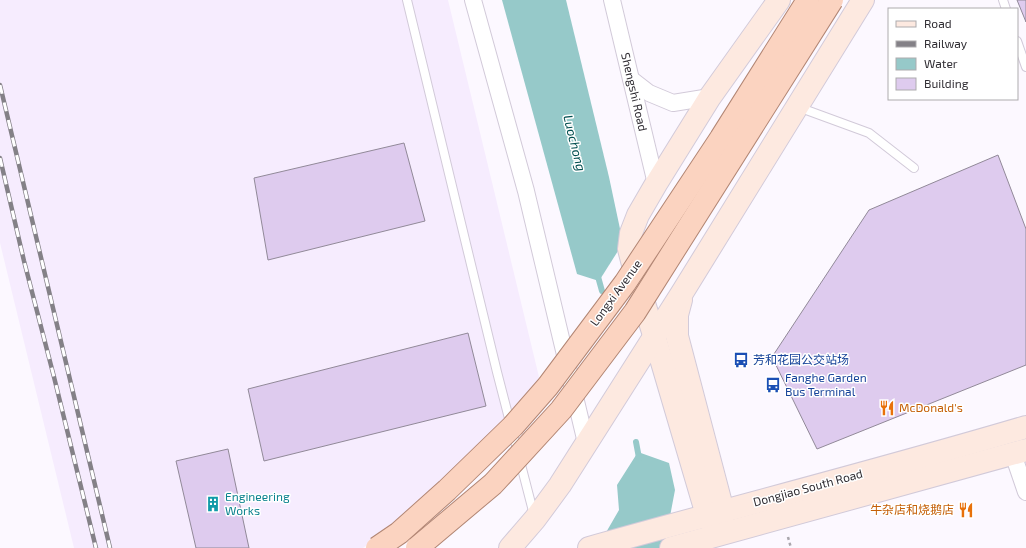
<svg xmlns="http://www.w3.org/2000/svg" width="1026" height="548" font-family="'Exo 2','Noto Sans SC',sans-serif">
<style>
.built{fill:#f6ecfe}
.water{fill:#96c9c9}
.lines{fill:none;stroke-linecap:round;stroke-linejoin:round}
.stream{stroke:#96c9c9;stroke-width:6}
.building{fill:#decbee;stroke:#918998}
.lane-casing{stroke:#d2cad9;stroke-width:10}
.street-casing{stroke:#d2cad9;stroke-width:18}
.secondary-casing{stroke:#d2cad9;stroke-width:24}
.path{stroke:#aaa7ad;stroke-width:2.5;stroke-dasharray:3 3;stroke-linecap:butt}
.lane{stroke:#fff;stroke-width:8}
.street{stroke:#fff;stroke-width:16}
.secondary{stroke:#fde9e0;stroke-width:22}
.rail-casing{stroke:#848187;stroke-width:4.5}
.rail{stroke:#fff;stroke-width:3;stroke-dasharray:9;stroke-linecap:butt}
.primary-bridge-casing{stroke:#b28674;stroke-width:24;stroke-linecap:butt}
.primary-bridge{stroke:#fbd3c0;stroke-width:22}
.labels{text-anchor:middle;stroke-width:3;stroke-linejoin:round;paint-order:stroke}
.street-label{font-size:12px;fill:#312e34;stroke:#fff}
.transit-label{font-size:12px;fill:#164399;stroke:#fff;text-anchor:start}
.food-label{font-size:12px;fill:#c56008;stroke:#fff;text-anchor:start}
.culture-label{font-size:12px;fill:#0d838f;stroke:#fff;text-anchor:start}
.water-label{font-size:13px;font-style:italic;fill:#004e4f;stroke:#fff}
</style>
<rect width="100%" height="100%" fill="#fcf8ff"/>
<!-- built -->
<path class="built" d="M0,0H448L540,381L504,425L417,508L363,548H74L0,243Z"/>
<!-- water -->
<g class="water">
<path d="M502,0H566L609,177L623,243L599,281L577,274Z"/>
<path d="M638,452L669,463L675,490L664,548H597L619,510L617,485Z"/>
</g>
<g class="lines">
<!-- stream -->
<g class="stream">
<path d="M597,273L602,291"/>
<path d="M636,442L639,458"/>
</g>
</g>
<!-- building -->
<g class="building">
<path d="M1017,0H1026V22Z"/>
<path d="M404,143L425,221L268,260L254,178Z"/>
<path d="M998,155L1026,229V365L817,449L772,357L869,210Z"/>
<path d="M468,333L486,406L264,461L248,389Z"/>
<path d="M228,449L249,548H196L176,461Z"/>
</g>
<g class="lines">
<defs>
<g id="lane">
<path d="M407,0L497,372L534,515"/>
<path d="M1003,0L1006,9"/>
<path d="M1017,41L1026,67"/>
<path d="M798,107L869,133L914,168"/>
</g>
<g id="street">
<path d="M473,0L526,191L586,443"/>
<path d="M612,0L656,184"/>
<path d="M631,79L649,93L673,103L710,97"/>
<path d="M1013,454L1026,492"/>
</g>
<g id="secondary">
<path d="M681,300L677,315V336L723,511L721,525"/>
<path d="M719,534L707,515L654,335L638,284L629,249L631,233L638,215L656,184L710,97L779,0"/>
<path d="M510,548L535,519L560,485L682,293L863,0"/>
<path d="M589,548C735,507 881,470 1026,427"/>
<path d="M671,548L1026,450"/>
</g>
</defs>
<!-- lane casing -->
<use href="#lane" class="lane-casing"/>
<!-- street casing -->
<use href="#street" class="street-casing"/>
<!-- secondary casing -->
<use href="#secondary" class="secondary-casing"/>
<!-- path -->
<path class="path" d="M788,537L791,548"/>
<!-- lane -->
<use href="#lane" class="lane"/>
<!-- street -->
<use href="#street" class="street"/>
<!-- secondary -->
<use href="#secondary" class="secondary"/>
<defs>
<g id="rail">
<path d="M0,85L110,548"/>
<path d="M0,158L24,261L54,377L96,548"/>
</g>
</defs>
<!-- rail casing -->
<use href="#rail" class="rail-casing"/>
<!-- rail -->
<use href="#rail" class="rail"/>
<defs>
<g id="primary-bridge">
<path d="M377,548L399,533L447,490L513,426L548,386L625,283L721,138L808,0"/>
<path d="M417,548L493,484L561,410L635,312L832,0"/>
</g>
</defs>
<!-- primary-bridge casing -->
<use href="#primary-bridge" class="primary-bridge-casing"/>
<!-- primary-bridge -->
<use href="#primary-bridge" class="primary-bridge"/>
</g>
<!-- icons -->
<defs>
<symbol id="bus-bare" viewBox="-9 -9 18 18"><path d="M-5-6H5V4H4V6H2V4H-2V6H-4V4H-5ZM-3.5-4V0h7V-4ZM-3.5 1.2v1.5H-2V1.2ZM2 1.2v1.5H3.5V1.2Z" fill="#1a4fb4" stroke="#fff" stroke-width="2.5" paint-order="stroke"/></symbol>
<symbol id="restaurant-bare" viewBox="-9 -9 18 18"><path d="M-5-6h1v4h1v-4h1v4h1v-4h1v5L-1.5 .5V6h-2V.5L-5-1ZM5-6V6H3V1.5H1.5Q1.5-4 5-6Z" fill="#e8710a" stroke="#fff" stroke-width="2.5" paint-order="stroke"/></symbol>
<symbol id="building-bare" viewBox="-9 -9 18 18"><path d="M-4-6H4V6H1V3H-1V6H-4ZM-2.5-4.3h1.7v1.8h-1.7ZM.8-4.3h1.7v1.8H.8ZM-2.5-1h1.7V.8h-1.7ZM.8-1h1.7V.8H.8Z" fill="#0f9aa8" stroke="#fff" stroke-width="2.5" paint-order="stroke"/></symbol>
</defs>
<g fill-rule="evenodd">
<use href="#bus-bare" x="730" y="349" width="22" height="22"/>
<use href="#bus-bare" x="762" y="374" width="22" height="22"/>
<use href="#restaurant-bare" x="876" y="397" width="22" height="22"/>
<use href="#building-bare" x="202" y="493" width="22" height="22"/>
<use href="#restaurant-bare" x="955" y="499" width="22" height="22"/>
</g>
<g class="labels">
<!-- street labels -->
<g class="street-label">
<text transform="translate(634 92) rotate(77)" y="4">Shengshi Road</text>
<text transform="translate(616 293) rotate(-54)" y="4">Longxi Avenue</text>
<text transform="translate(808 488) rotate(-15)" y="4">Dongjiao South Road</text>
</g>
<!-- transit labels -->
<g class="transit-label">
<text x="753" y="364">芳和花园公交站场</text>
<text x="785" y="382">Fanghe Garden<tspan x="785" dy="14">Bus Terminal</tspan></text>
</g>
<!-- food labels -->
<g class="food-label">
<text x="899" y="412">McDonald's</text>
<text x="954" y="514" text-anchor="end">牛杂店和烧鹅店</text>
</g>
<!-- culture labels -->
<g class="culture-label">
<text x="225" y="501">Engineering<tspan x="225" dy="14">Works</tspan></text>
</g>
<!-- water labels -->
<g class="water-label">
<text transform="translate(575 143) rotate(76)" y="5">Luochong</text>
</g>
</g>
<!-- legend -->
<rect x="888" y="8" width="130" height="92" fill="#ffffff" stroke="#adabae"/>
<rect x="896" y="21" width="20" height="6" fill="#fde9e0" stroke="#adabae"/>
<text x="924" y="28" font-size="12" fill="#312e34">Road</text>
<rect x="896" y="41" width="20" height="6" fill="#848187" stroke="#adabae"/>
<text x="924" y="48" font-size="12" fill="#312e34">Railway</text>
<rect x="896" y="58" width="20" height="12" fill="#96c9c9" stroke="#adabae"/>
<text x="924" y="68" font-size="12" fill="#312e34">Water</text>
<rect x="896" y="78" width="20" height="12" fill="#decbee" stroke="#adabae"/>
<text x="924" y="88" font-size="12" fill="#312e34">Building</text>
</svg>
